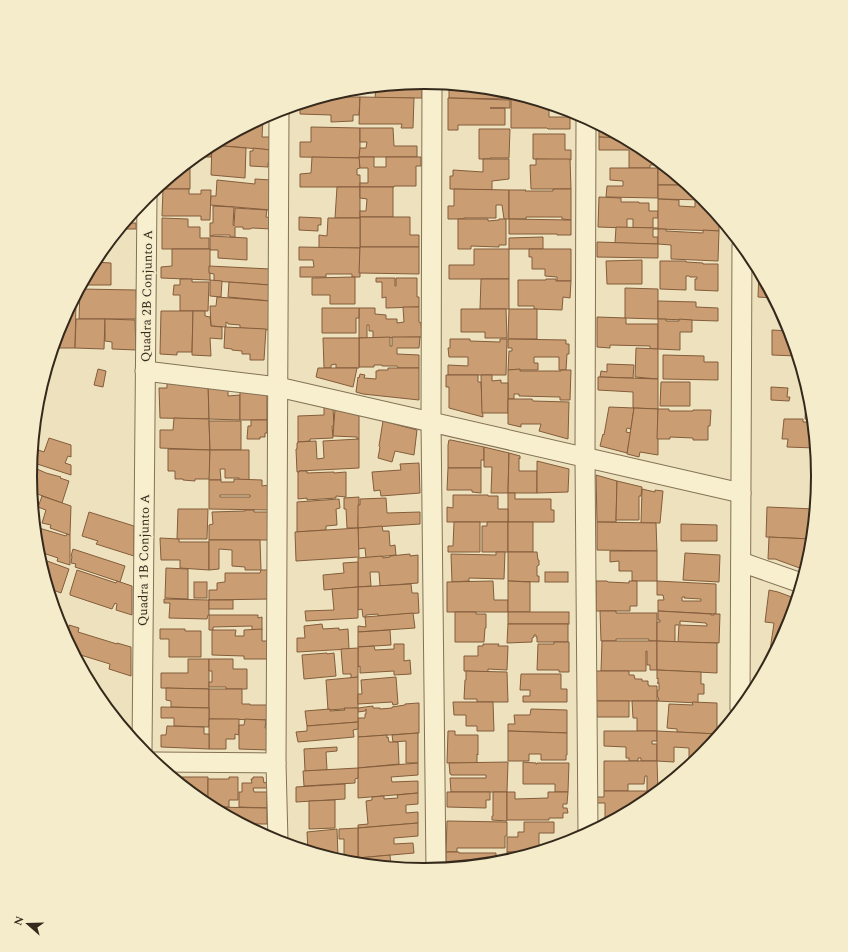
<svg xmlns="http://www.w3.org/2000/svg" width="848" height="952" font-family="Spectral,serif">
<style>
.building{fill:#cb9d72;stroke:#835d3c;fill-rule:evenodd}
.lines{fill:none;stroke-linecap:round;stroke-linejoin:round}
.street-casing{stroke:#847256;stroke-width:21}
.street{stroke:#f8efcf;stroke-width:19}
.labels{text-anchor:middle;stroke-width:4;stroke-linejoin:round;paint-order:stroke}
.street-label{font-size:13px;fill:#34291b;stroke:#f5eccc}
.rim{fill:none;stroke:#34291b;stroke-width:2}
</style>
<rect width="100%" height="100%" fill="#ede2bd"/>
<!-- building -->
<g class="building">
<path d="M401,84L422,85V98H375L376,87Z"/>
<path d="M449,84L501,90L510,92V99L449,98Z"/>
<path d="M347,90V95H330Z"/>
<path d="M322,97H360L359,115H353V121L331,122V115L300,114V104Z"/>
<path d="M360,97L414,98L413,128H401L402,124H359Z"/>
<path d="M448,98L510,100V108H490H505V125H458V130H448Z"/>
<path d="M511,99H533L551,105H549V117H570V129H548L547,128H511Z"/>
<path d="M260,119H263L262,137H271V150L212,145Z"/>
<path d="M599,125L620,136V138L599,137Z"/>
<path d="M311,127L360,128V158L300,157V142H311Z"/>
<path d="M360,128H393L394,146H417V157H359L360,148H366L367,142H360Z"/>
<path d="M479,129H510L509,158H490V159H479Z"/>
<path d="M533,134H565V150H571V160L533,159Z"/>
<path d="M599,137L623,138L643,149L658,161V165H650V168H629V150H599Z"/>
<path d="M212,145L211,157H194L205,148Z"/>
<path d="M212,145L246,148L245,178L211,175Z"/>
<path d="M253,148L271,150V163H268V167L250,166V151H253Z"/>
<path d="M312,157L360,158V168L357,169V175H360V187H300V174L311,173Z"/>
<path d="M359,157H374V167H386V157H421V166H416V186H394V187H360V183H368V168H360Z"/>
<path d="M483,159H509V179L492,181V190L450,189V176H453V170L483,172Z"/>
<path d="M536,159H570L571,189H531L530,165H536Z"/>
<path d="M190,161V189H162V183Z"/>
<path d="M610,168H658V198L606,197L607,186H623V181L610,180Z"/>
<path d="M658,169H668L688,185H658Z"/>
<path d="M255,179L271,180V210L210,205L211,196H216L217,180L255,184Z"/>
<path d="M658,185H682V188H689V187L705,200L658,199Z"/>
<path d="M337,187H360V218H335Z"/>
<path d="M360,187H393V217H360V211H366L367,199L360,198Z"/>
<path d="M163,189H189V194H201V190H211L210,220H201V216H162Z"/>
<path d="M454,189L509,190V219H504L502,205H496V218H464V219H448V206H454Z"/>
<path d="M553,189H571V220L562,219V217H526V219H509V190H526L525,191H553Z"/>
<path d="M599,197L621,198V202H639V203H649V211H658V218H653V228H633V219H627V228L598,227Z"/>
<path d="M658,199L679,200V206L695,207V200H705L719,218V231L658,229Z"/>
<path d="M213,206L234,207L233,225L234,226L235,208L267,210L266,217L271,218V229L252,228L250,229H243V227H235V237H230V235H213V236H210V223H213Z"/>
<path d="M132,213V223H136V229H119Z"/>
<path d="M299,217L321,218V225H318V231L299,230Z"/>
<path d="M360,217H410V235H419V247H360Z"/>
<path d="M162,218L188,219V227H200V238H209V249H162Z"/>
<path d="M328,218H360V248H319V235L327,236Z"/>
<path d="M458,219H488V221L499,220V219H506V245H499V247L471,246V249H458Z"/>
<path d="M509,219L571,220V235H557V234H509Z"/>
<path d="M616,227L658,228V229H653V237H658V244L615,243Z"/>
<path d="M658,229H666V231L703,233V230L719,231L718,261L671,259V245L658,244Z"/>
<path d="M210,236L247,238V260L218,258V250H210Z"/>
<path d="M543,237V249H509V238Z"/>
<path d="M597,242L658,244V258L597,257Z"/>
<path d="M299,247L360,248V277H352V274H326V277H300V267H314L313,260H299Z"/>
<path d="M360,247H419V274L359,273Z"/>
<path d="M103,249V259H96L97,257Z"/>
<path d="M172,249H210V280L161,278V267L172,266Z"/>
<path d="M474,249H509V279H449V265H474Z"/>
<path d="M529,249H571V281H557V277L545,276V269H532V257H529Z"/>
<path d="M642,260V284H607L606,261Z"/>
<path d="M660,261H686V262L703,263V264H718V291L695,290V279H697V277H690L689,276H686V290L660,289Z"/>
<path d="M94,262L111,263V285H82Z"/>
<path d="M209,266L270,269V285L214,281V274L209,273Z"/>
<path d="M759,272L773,298L758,297Z"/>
<path d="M355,277V304H330V295H312V278Z"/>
<path d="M376,278H395V286H396V278H417V297H419V307L386,308V297L382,298V282H376Z"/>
<path d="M180,279H192V282H209L208,311H180V295H173L174,285H180Z"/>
<path d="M481,279H509V309H480Z"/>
<path d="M546,279H556V281H571L570,298L563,297L562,310L534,309V306H518V280H546Z"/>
<path d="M210,280L222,281L221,297L210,296Z"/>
<path d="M229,282L270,285V301L228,297Z"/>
<path d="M625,288L658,289V319L625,318Z"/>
<path d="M80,289L136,290L137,319H79Z"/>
<path d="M217,297L270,301V330L240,328V325L228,324V323L226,322V327L211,326L210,306H216Z"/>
<path d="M658,301L696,302V307L718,308V321L658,319Z"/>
<path d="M72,303H76L75,348H53L60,325Z"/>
<path d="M403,307H419V322L421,323L422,337L373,338V331H369V325H367V338H359V308H375V314L386,315V319H397V323L404,322Z"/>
<path d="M322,308H359V318H356V333H322Z"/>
<path d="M461,309H506L507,338H485V332H461Z"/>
<path d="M509,309H537V339H508Z"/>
<path d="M161,311H193L192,352H177V355L160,354Z"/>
<path d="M193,311H205V316L210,317L211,326L222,327V339L210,338L211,356L192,355Z"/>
<path d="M597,317L626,318V324H658V349H650V346L610,345V348L597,347Z"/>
<path d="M76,319H105L104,349L75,348Z"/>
<path d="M105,319L135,320L136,350L112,349V342L105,341Z"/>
<path d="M658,319H666V321H679V319L692,320V332H680V350L658,349Z"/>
<path d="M225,327L266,329L264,360H250V354H242V351L232,350V349L224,348Z"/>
<path d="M772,330L790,331L797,356L772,355Z"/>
<path d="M390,337V346H392V337H420L419,348H397V354L419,355V368H398L397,366H382V365H374V367H359V338Z"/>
<path d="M323,338H359V368H336V364L331,365V368H324Z"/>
<path d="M450,339H470V341L500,342V339H507L506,375H448V365L468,366V357H449L448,348H450Z"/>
<path d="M508,339L566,340V344H569V354H567L566,370H559V357H534V363H538V370H508L509,351H512V348H508Z"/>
<path d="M636,348L658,349V379L635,377Z"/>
<path d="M663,355L704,356V362H718V380L663,379Z"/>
<path d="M607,364L634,365L633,378L600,377L601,371L607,372Z"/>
<path d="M318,368H357L353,387L316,377Z"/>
<path d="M388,368H419V400L363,394L356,392L358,377L359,378L360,374L365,375L364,378L376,379V371H378V370H388Z"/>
<path d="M98,369L106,371L103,387L94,385Z"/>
<path d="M520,369V371H561V370H571L570,400H560V397L519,396V394H514V399H508V370Z"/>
<path d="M446,375H478V382H481L483,417L449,408V387H446Z"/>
<path d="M481,375H492V381L501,380V383H508V413H482Z"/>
<path d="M598,377L658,379V409L633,408V392L598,390Z"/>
<path d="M167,379L208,381L209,419L160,418L159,388H167Z"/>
<path d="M208,381L228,383V396L240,395V420L209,419Z"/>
<path d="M661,382H690V406H660Z"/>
<path d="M240,385L270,390V396H267V420H240Z"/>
<path d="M771,387L788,388L787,397H790L789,401L771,400Z"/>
<path d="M508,399H532L533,401L569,402L568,439L539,431L541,424H521V427L508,424Z"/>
<path d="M806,402H811L812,420L805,419Z"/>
<path d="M324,406L333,408L334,426H332L333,438L310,439V441L298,442V416L324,415Z"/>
<path d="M609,407L634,408L631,429L627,428L626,432L631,433L627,453L600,446L603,434L604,435Z"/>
<path d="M634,408L658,409V455L640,452L639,457L627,454Z"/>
<path d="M335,409L359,415V439H357V437L333,436Z"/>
<path d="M658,409H669V411H693V410H711L710,426H708V440H693V438L670,437V439H657Z"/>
<path d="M174,418L209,419L210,450L160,448V430H173Z"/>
<path d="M784,419H803V422H813L815,448L787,447L788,439H782Z"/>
<path d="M251,420H267V433H265V437H260V439H247L248,426H251Z"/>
<path d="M209,421H241V450H210Z"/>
<path d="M383,421L417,430L414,455L395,451L392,462L378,458L380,447L379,446Z"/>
<path d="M49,438L71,445V457L68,456L65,463L71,465V475L31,462L33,448L44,452Z"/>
<path d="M359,439V468L299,471V472H297L296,449H297V443L298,442L316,441L317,459L324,458L323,441Z"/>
<path d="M449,440H451L484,447V460H481V468H448V445Z"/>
<path d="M484,447L509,453L508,493H491L492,467H484Z"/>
<path d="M168,449L210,450V479H195V481L183,480V479H175V471H168Z"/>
<path d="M210,450H249V480H239V478H225V469H220L221,480H209Z"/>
<path d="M509,453L520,456V459L519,458V471H537V493H508Z"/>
<path d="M537,461L569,469L568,492L537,493Z"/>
<path d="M419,463L420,493L381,496L380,490L374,491L372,472L401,470L400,464Z"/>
<path d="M448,468H481V493L472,492V490H447Z"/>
<path d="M37,469L46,473L61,477L60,478L69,481L62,503L32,492L31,487Z"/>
<path d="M299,471H307V473L334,472V473L346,472V497L336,496V498L307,500V498L298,499V472H299Z"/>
<path d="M596,475L617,481L616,522H597Z"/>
<path d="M234,479L262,480V486L269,485V510L209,509V480H221V482H234ZM220,495H250V497H220Z"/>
<path d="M617,481L642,487L641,496H639V520H616Z"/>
<path d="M642,489L655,492V490L663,491L660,523H641Z"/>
<path d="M508,493H515V499H551V510H554V522H508Z"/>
<path d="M453,495H488V496H498V509H508V522H447V507L453,508Z"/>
<path d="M42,496L71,506L70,535L50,528L51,525L42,523L46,510L38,507Z"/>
<path d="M359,497L358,528H347L346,509H344V498Z"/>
<path d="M386,498L387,513L420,512V524L358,528V505H360V499Z"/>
<path d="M339,499L340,508L336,509L337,525L326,526V530L297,532V502Z"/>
<path d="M767,507L815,509L812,539L766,537Z"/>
<path d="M178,509H208L207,539H177Z"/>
<path d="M245,510H254V512H269L268,540H209V525L213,524L212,512L245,511Z"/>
<path d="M89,512L134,526V556L96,544L98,541L82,536Z"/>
<path d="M454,522H480V552H448V546H453Z"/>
<path d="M487,522H508V552H482V526H487Z"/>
<rect x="508" y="522" width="25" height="30"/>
<path d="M597,522L656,523L657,551L597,550Z"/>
<path d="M35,523L40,525L39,528L66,536L67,534L70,535V565L57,561L58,558L37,551Z"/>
<path d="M681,524L717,525V541H681Z"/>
<path d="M382,526L383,531H389L390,546L395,545L396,555L366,558L365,548L358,549V528Z"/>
<path d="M358,528L359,557L296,561L295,532Z"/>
<path d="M769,537L810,539V542H811L810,553L807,564L806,563L805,570L775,559H768Z"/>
<path d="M160,538L179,539V542H209V570L180,568V560H161Z"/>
<path d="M209,540H260L261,570H245V567L232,566V550L219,549V569L209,570Z"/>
<path d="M73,549L125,566L120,582L75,567L76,564L71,563L72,556H71Z"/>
<path d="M610,551H657V581H632V571H619V561L610,562Z"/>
<path d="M496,552H505L504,579L469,578V581L452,582L451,554L496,555Z"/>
<path d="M508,552H537L538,560H539V565L537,566V576H539V582L508,581Z"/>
<path d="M685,553L720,555L719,582L683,580Z"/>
<path d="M410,554V556L418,555V583L380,586L379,572H370L371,586L358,587V558L382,556L383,558L390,557V556Z"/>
<path d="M39,558L69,569L61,593L48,588Z"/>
<path d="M358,562V587L324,590L323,575L344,573L343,563Z"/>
<path d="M166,568L188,569V599L165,598Z"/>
<path d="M77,570L116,583L117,581L132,586V615L116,610L117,604L115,603L112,609L70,595V593Z"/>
<path d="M261,570H269L270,599L209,600V590H217V583L225,582V573H260Z"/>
<rect x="545" y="572" width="23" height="10"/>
<path d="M493,581L494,600H508V612H447V582Z"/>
<path d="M508,581L530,582V612H508Z"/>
<path d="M596,581H607L608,582L629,583V581H637V606H630V611H596Z"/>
<path d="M657,581L716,584V614L658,611V600H664L663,595H657ZM682,597H685L684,598L701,599V601H682Z"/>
<rect x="194" y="582" width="13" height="16"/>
<path d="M411,584L412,593H418L419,613L378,616V614L366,615V617H363L362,609L358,610V587Z"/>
<path d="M358,587V618L306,621L305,611L334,610L332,589Z"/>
<path d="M769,590L778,592L797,599L788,627L787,629H785L784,633L768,664L774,623L765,622Z"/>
<path d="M164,599L209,600V615H208L207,619L169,618L170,603H164Z"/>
<rect x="209" y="600" width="24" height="9"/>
<path d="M600,611H616V613H657V641H649V639H616V641H601Z"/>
<path d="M658,611L711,614V615H714V614H720L719,643L678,642L679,625H675V642L657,641V622H660V620H658ZM680,621L706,623V624H707V626L680,625Z"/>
<path d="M455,612H476V614H486V628H485L484,642H455Z"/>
<rect x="508" y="612" width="61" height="12"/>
<path d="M413,613L415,628L358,632V626L366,627L365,617Z"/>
<path d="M209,615H258V618L262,617V630H252V626L213,627V630H209Z"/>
<path d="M322,624L323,629L339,628V630L348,629L349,649L297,652V638H305L304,626Z"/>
<path d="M508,624H568V642H537V637H536V635H534V637L532,638V642L507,643Z"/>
<path d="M69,625L79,628L78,632L117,644V643L131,647V676L109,669L110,664L74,653L68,642Z"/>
<path d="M160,629H185V631H201V657H169V639H160Z"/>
<path d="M262,629V641H268V659H244V656L212,655V630H236L235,636H244V630Z"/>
<path d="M390,630L391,645L358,647V632Z"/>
<path d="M602,641H657V670H650V665H647V651H646V671H601Z"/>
<path d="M657,641L717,643V673L657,670Z"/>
<path d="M554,642H569V672H559V670H537L538,644H554Z"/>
<path d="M394,644H404V661L410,660L411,674L394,675V671L360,673V666L358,667V647L374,646L375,650L394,649Z"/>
<path d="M483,644H499L498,646H508L507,670L488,669V672H487L464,671V656H478V646H483Z"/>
<path d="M358,648V677L351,678V674H343L341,649Z"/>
<path d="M327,653V654L334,653L336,676L304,679L302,655Z"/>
<path d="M188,659H209V689L161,688V673H188Z"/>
<path d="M209,659H233V669H247V689H226V687H209V682H212V671H209Z"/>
<path d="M657,670L701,672V684H704V694H698V703L657,701L659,700L658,697L657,696V691L659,690V683H657H658V678L657,679Z"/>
<path d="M466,671L507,672L508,702H477V699H464L465,680H466Z"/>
<path d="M595,671H629V675H634L635,679H642V681H648V685H649V686H657V701H595Z"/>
<path d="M521,674H561V689H567V702H523V696H530V690H520Z"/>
<path d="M358,677V708L328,710L326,680Z"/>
<path d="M396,677L398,704L393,705L392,702L358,704V694H362L361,680Z"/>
<path d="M166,688L209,689V708L171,707V701L166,700Z"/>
<path d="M209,689H242V704H250V705H269V720L209,719Z"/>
<path d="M596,701H629V717H597Z"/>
<path d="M632,701H657V731H637V718H633Z"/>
<path d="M453,702H493L494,731H477V726H466V715H454Z"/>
<path d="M692,702L717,703V734L677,732V729L667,728L669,704L693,705Z"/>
<path d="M418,703H419V733L358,737V718H365V714H366V709L365,711L358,712V708L373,706V708H380V709L392,708V707L405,705V704Z"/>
<path d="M161,707L209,708V727L174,726V718H161Z"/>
<path d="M344,708H358V722L307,726L305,711L330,709V711L345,710Z"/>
<path d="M531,709L567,710V733L508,731V724H515L514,715H530Z"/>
<path d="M209,719H239V735L235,734V739H226V749H209Z"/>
<path d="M245,719L266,720L265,728H269V750L239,749V725H244Z"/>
<path d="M358,722V729L353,730L354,737L298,742L296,732L307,731V726Z"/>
<path d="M167,726L204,727V734H209V749L161,747V735H166Z"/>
<path d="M448,731H455V735H478V755L477,754V763H447Z"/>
<path d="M508,731L567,733V755H566V760H541V754H529V761H508Z"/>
<path d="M604,731H657V741H652V744H657V761H641V758H638V761H629V758H626V747L604,746Z"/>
<path d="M657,731L719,734V735L702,755L692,763H689V748L674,747V762L657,761Z"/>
<path d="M418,733V763H406V741L393,742L392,735Z"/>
<path d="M387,735V738L388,737L389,742H398L399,764L358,768V737Z"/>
<path d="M337,747V751L326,752L327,770L305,771L304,749Z"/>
<path d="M604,761H657L658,791H647V776H645L644,784H628V791H604Z"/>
<path d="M508,762L507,792H451L450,778H486V775H451V774H450L449,763Z"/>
<path d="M523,762L536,763V764H537V763H569L568,792H555V784H523Z"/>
<path d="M418,763V775L391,777L392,782L418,781V793L358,798V768Z"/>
<path d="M358,768V778L355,779V783L304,786L303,771Z"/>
<path d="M182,777H208V805L183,785Z"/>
<path d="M229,777H238V800H229V807H212L208,805V779H229Z"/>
<path d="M253,777H263L264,783L267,782V788H253L254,792H267V808L239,807V792H242V783H252L251,779H253Z"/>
<path d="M345,784V799L296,802V787Z"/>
<path d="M604,791H658L643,804L610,821H605V803H597V797H604Z"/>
<path d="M447,792H490V800H486V808L447,807Z"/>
<path d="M493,792H507V821L492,820V816H493Z"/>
<path d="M507,792H515V799L548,798V792H568L567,804H563V808H567L568,813H563V818H549V820H507Z"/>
<path d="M418,793V804L406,805V813L418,812V823L358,828V825L368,824L366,801L372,800V797L384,796V799L398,798L397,795Z"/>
<path d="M335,800V828L309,829V801Z"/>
<path d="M212,807L267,808V824H243L236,820V818H232Z"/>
<path d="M447,821L507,822V836H505V848H457V852H446Z"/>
<path d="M524,822H554V833H539V851L535,852H507V837H518V832H524Z"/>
<path d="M418,823V836L394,838V844L413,843L414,853L358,858V828Z"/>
<path d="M358,828V858H344V839H339V829Z"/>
<path d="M337,829L338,857H331L308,851L307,832Z"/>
<path d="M446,852H459V853H496V863L446,868Z"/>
<path d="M507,852H529V854L507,861Z"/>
<path d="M390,855L391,867L358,863V858Z"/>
<path d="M354,858H358V863L347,862L338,860Z"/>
</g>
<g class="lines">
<defs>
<g id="street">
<path d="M432,83L431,422L436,869"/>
<path d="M586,118L585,458L588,833"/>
<path d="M145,371L278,387L741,493"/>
<path d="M741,562L801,583"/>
<path d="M740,709L742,245"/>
<path d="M142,750L147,196"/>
<path d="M154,762L276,763"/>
<path d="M278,841L276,763L279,110"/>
</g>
</defs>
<!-- street casing -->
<use href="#street" class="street-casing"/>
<!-- street -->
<use href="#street" class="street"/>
</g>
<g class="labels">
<!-- street labels -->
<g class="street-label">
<text transform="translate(146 296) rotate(-89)" y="5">Quadra 2B Conjunto A</text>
<text transform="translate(143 560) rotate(-89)" y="5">Quadra 1B Conjunto A</text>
</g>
</g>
<!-- crop -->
<path d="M0 0H848V952H0ZM37 476a387 387 0 1 1 774 0a387 387 0 1 1-774 0Z" fill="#f5eccc" fill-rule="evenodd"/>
<path class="rim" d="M37 476a387 387 0 1 1 774 0a387 387 0 1 1-774 0Z"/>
<!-- north arrow -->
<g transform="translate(28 924) rotate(290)" stroke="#f5eccc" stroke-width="3" paint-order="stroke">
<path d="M0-3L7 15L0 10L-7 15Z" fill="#34291b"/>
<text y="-6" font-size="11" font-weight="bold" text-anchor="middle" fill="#34291b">N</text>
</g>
</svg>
